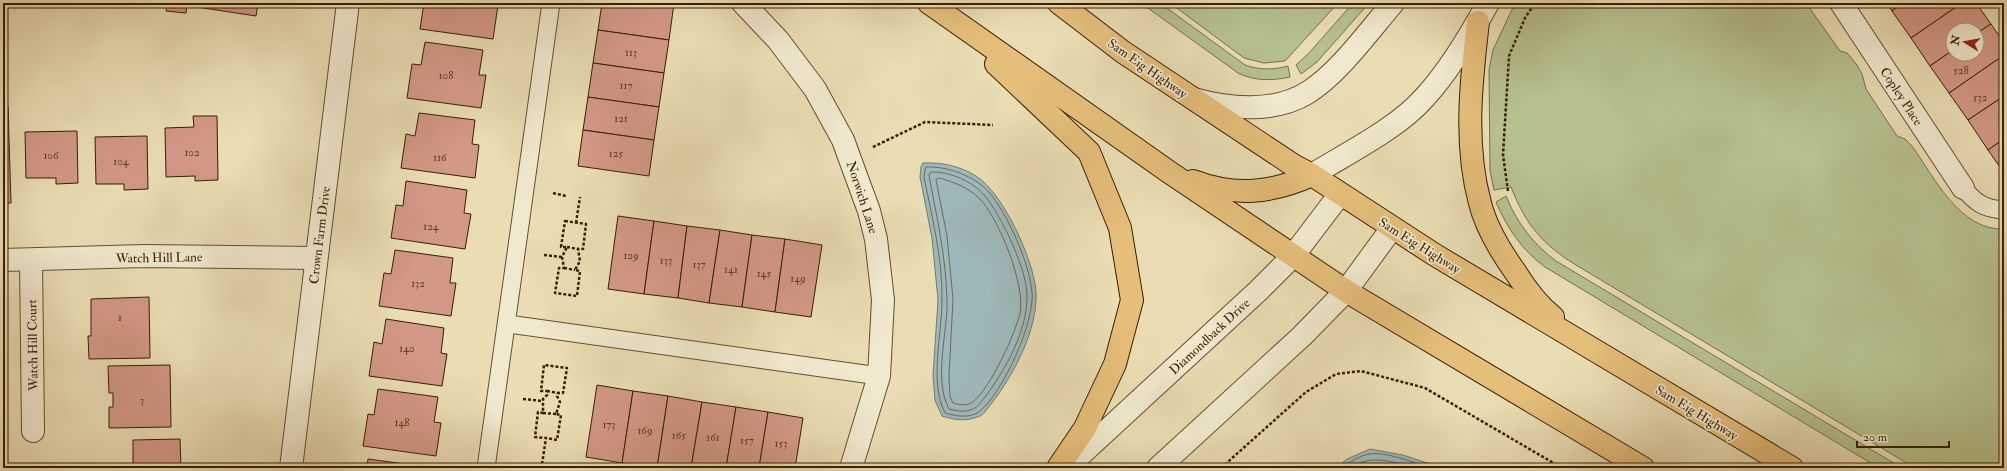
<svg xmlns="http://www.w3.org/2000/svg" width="2007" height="471" font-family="'IM FELL Double Pica',serif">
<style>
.green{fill:#b6c18d;stroke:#777046}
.water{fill:#9eb8b9;stroke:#757a6f}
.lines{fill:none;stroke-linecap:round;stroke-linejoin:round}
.shore{stroke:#6b6b5c;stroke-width:1}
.building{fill:#d39886;stroke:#381e00}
.service-casing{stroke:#644e2d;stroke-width:19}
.minor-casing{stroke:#644e2d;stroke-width:24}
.tertiary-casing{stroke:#644e2d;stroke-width:24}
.primary-casing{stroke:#381e00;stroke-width:24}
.path{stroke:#381e00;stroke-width:2.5;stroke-dasharray:3 2;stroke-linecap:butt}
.service{stroke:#f1e9ce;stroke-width:17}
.minor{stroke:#f1e9ce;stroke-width:22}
.tertiary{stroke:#f1e9ce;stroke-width:22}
.primary{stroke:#e5be7a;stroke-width:22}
.labels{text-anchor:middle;stroke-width:3.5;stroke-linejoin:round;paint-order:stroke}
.number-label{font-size:11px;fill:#5f3c22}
.street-label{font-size:13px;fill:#381e00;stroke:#f1e9ce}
</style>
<rect width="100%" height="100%" fill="#eaddb3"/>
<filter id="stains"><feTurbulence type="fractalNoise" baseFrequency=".005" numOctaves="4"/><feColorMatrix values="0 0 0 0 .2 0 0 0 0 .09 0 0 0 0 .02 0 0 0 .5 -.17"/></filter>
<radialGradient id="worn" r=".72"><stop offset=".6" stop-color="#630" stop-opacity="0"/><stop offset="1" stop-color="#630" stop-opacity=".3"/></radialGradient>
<!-- green -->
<g class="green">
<path d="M1141,3H1160L1245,65C1259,70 1273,70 1288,66L1290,77C1272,81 1254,81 1238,73Z"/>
<path d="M1170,3H1338L1285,61L1264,63L1244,58Z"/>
<path d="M1353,3H1369L1317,62L1301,74L1296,65L1309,53Z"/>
<path d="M1515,3H1806L1840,51L1847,53L1857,65L1862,74L1866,89L1897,136L1905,139L1912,146C1934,177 1960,231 2004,229V468H1915L1576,265C1542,244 1526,225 1511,187L1494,190L1490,171L1489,70L1493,50Z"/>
<path d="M1506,196C1517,223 1533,244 1556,261L1902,468H1879L1545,267C1522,250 1507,228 1496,202Z"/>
</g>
<!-- water -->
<g class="water">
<path d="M923,163C941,162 960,166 976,176C1003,193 1034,260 1036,292C1038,329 1014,374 992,403C988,407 985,414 980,416C966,422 955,420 942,416L935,400L933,376L938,300L932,238L920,177L921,167Z"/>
<path d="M1370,449L1403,455L1442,468H1336L1347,459Z"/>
</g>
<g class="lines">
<!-- shore -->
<g class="shore">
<path d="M926,167C948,166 974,176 989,192C1008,215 1029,262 1032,292C1035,322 1003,392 980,411C970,419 955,416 945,413C929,382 942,335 942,301C943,260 932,217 924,177Z"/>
<path d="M931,172C949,171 974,182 985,196C1002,217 1026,268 1027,294C1028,330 1006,369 985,397C982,400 979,406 975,408C966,413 957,411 949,409C933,379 948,332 947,300C946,258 937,217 929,176Z"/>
<path d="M939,178C954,182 967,187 979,198C999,218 1026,286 1020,314C1014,336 991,387 973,402C968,406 959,405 953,403L950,397L949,376L953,299L947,236L936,180Z"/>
<path d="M1342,468C1350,462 1360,455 1370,454C1384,451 1416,463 1430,468"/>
<path d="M1350,468C1369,454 1393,461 1414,468"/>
</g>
</g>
<!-- building -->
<g class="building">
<path d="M74,3H99L98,7Z"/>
<path d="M167,3H187L186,13L166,11Z"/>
<path d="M197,3H258L256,16L197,7Z"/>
<path d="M424,3H492V4L498,5L493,39L420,29Z"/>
<path d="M602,3H674L669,40L598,30Z"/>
<path d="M1887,3H1903L1892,11Z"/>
<path d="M1903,3H1962L1911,38L1892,11Z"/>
<path d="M1962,3H1976L1991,24L1977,33V30H1953V50L1930,66L1911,38Z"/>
<path d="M1991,24L2004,43V55L1949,93L1930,66L1953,50V54H1977V33Z"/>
<path d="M598,30L669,40L664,73L593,63Z"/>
<path d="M425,42L483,50L479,75H486L481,108L407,98L412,64L421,65Z"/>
<path d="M2004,55V96L1968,120L1949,93Z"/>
<path d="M593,63L664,73L659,107L588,97Z"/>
<path d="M2004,96V139L1988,150L1968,120Z"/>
<path d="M588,97L659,107L654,140L583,130Z"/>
<path d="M3,106H8L11,203H3Z"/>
<path d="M419,113L475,120L472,144L479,145L475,178L401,168L406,134L415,136Z"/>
<path d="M193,116H217L218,180L195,181V176L166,177L165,128L194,127Z"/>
<path d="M583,130L654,140L649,176L578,166Z"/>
<path d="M77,131L78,183L56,184V178H26L25,132Z"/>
<path d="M147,136L148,189L124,190V184H96L95,137Z"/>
<path d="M2004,139V173L1988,150Z"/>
<path d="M406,181L467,190L464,213L471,214L465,249L391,238L396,205L403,206Z"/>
<path d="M618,216L654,221L644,294L608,289Z"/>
<path d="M654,221L687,226L678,298L644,294Z"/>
<path d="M687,226L720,230L709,303L678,298Z"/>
<path d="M720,230L752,235L742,307L709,303Z"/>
<path d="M752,235L785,239L775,312L742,307Z"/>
<path d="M785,239L822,245L811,317L775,312Z"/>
<path d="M395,250L453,258L450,283H456L451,316L379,306L384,273L391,274Z"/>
<path d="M149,297L150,358L89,359L88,336H91V299Z"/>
<path d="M386,319L444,328L441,353L447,354L442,386L369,376L374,342L382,344Z"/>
<path d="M170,365L171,427L109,428V407H113V393H109L108,366Z"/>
<path d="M597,385L633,391L622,463L586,457Z"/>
<path d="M378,389L438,397L434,422L441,423L436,456L363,446L368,414L374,415Z"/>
<path d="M633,391L668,396L657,468L622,463Z"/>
<path d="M668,396L702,402L691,468H657Z"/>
<path d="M702,402L736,407L726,468H691Z"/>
<path d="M736,407L768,412L759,468H726Z"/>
<path d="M768,412L803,418L795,468H759Z"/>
<path d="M180,439L181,468H128L133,467V440Z"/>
<path d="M368,459L427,467L367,468Z"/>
</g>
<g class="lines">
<defs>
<g id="service">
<path d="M1963,188C1976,203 1984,209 2004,210"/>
<path d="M508,324L879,376"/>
<path d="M486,468L551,3"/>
</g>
<g id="minor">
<path d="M743,3L778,40L815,89L843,140L869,211L876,239L883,300L879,376L851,468"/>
<path d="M1841,3L1963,188"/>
<path d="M3,260L144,256L316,258"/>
<path d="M31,260L33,431"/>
<path d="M291,468L348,3"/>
</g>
<g id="tertiary">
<path d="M1194,99C1229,109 1274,113 1307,93C1338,74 1369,31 1393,3"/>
<path d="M1312,175C1349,152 1397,129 1425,97C1449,71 1471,34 1488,3"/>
<path d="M1066,468L1258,291L1293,256L1340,194"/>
<path d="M1158,468L1302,336L1346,291L1392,228"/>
</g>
<g id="primary">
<path d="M929,3L1169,172L1346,291L1643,468"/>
<path d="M1059,3L1123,52L1293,165L1312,175L1435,255L1792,468"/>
<path d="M1478,22C1471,81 1464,145 1480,203C1486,228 1501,252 1516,273C1526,289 1538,305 1553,317"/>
<path d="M996,64L1089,152L1120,228L1132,300L1115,364L1085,428L1058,468"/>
<path d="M1193,181C1235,197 1272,193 1312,175"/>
</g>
</defs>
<!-- service casing -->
<use href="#service" class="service-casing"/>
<!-- minor casing -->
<use href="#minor" class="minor-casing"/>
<!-- tertiary casing -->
<use href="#tertiary" class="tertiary-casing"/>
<!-- primary casing -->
<use href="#primary" class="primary-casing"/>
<!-- path -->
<g class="path">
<path d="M873,147L925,122L993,125"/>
<path d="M1508,191L1503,155L1509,56L1525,18L1535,3"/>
<path d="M553,193L566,196"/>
<path d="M565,221L586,224L583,249H578L580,261L575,270L580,271L577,296L555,293L559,268H564L562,257L567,247H561Z"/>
<path d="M576,223L580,197"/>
<path d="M567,247L578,249"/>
<path d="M544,255L562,257"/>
<path d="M564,268L575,270"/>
<path d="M547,391L558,393"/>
<path d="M523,399L542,401"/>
<path d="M543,413L556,414"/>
<path d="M542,464L546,438L535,437L538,412L543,413V399L547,395V391H541L544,365L567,368L563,393H558L557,396L560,402L556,414L561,415L557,440L546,438"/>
<path d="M1221,468L1306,392L1336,374L1361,371L1425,388L1562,468"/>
</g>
<!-- service -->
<use href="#service" class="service"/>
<!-- minor -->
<use href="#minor" class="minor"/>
<!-- tertiary -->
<use href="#tertiary" class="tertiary"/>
<!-- primary -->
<use href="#primary" class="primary"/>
</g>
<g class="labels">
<!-- number labels -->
<g class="number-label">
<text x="631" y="56">113</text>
<text x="1961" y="74">528</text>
<text x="446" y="79">108</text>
<text x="626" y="89">117</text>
<text x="1980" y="101">532</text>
<text x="621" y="122">121</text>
<text x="192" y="156">102</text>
<text x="616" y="157">125</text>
<text x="51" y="159">106</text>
<text x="440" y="161">116</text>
<text x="121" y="165">104</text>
<text x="431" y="230">124</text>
<text x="631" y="259">129</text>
<text x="666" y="264">133</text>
<text x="699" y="268">137</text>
<text x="731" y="273">141</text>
<text x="764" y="277">145</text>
<text x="798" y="282">149</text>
<text x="418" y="287">132</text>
<text x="120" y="321">1</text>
<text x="407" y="352">140</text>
<text x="142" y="404">3</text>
<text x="402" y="426">148</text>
<text x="609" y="428">173</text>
<text x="645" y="434">169</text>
<text x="679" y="439">165</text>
<text x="713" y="441">161</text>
<text x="747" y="444">157</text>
<text x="781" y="447">153</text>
</g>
<!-- street labels -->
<g class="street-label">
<text transform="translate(1148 68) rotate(35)" y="5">Sam Eig Highway</text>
<text transform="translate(1902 96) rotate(57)" y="5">Copley Place</text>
<text transform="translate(863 197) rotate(72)" y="5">Norwich Lane</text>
<text transform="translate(319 235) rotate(-83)" y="5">Crown Farm Drive</text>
<text transform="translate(1420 245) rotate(32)" y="5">Sam Eig Highway</text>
<text transform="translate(159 257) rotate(-1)" y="5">Watch Hill Lane</text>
<text transform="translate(1209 336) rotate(-43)" y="5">Diamondback Drive</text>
<text transform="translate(32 345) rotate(-91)" y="5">Watch Hill Court</text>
<text transform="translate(1697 412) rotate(31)" y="5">Sam Eig Highway</text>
</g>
</g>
<!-- margin -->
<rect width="2007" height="471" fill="none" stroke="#eaddb3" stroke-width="16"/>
<rect x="4" y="4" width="1999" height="463" fill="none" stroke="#381e00" stroke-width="2"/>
<rect x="8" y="8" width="1991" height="455" fill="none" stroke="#381e00"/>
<!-- north arrow -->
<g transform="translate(1965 42) rotate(281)"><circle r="19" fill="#f1e9ce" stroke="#a7987c"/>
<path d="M0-3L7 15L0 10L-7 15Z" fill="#8f2418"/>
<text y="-6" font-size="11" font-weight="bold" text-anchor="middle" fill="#381e00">N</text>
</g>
<!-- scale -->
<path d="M1857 441v6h92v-6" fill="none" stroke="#381e00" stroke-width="2"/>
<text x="1863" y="441" font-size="12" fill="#381e00" stroke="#f1e9ce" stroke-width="3" paint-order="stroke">20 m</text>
<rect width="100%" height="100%" filter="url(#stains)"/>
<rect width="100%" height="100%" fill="url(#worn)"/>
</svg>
